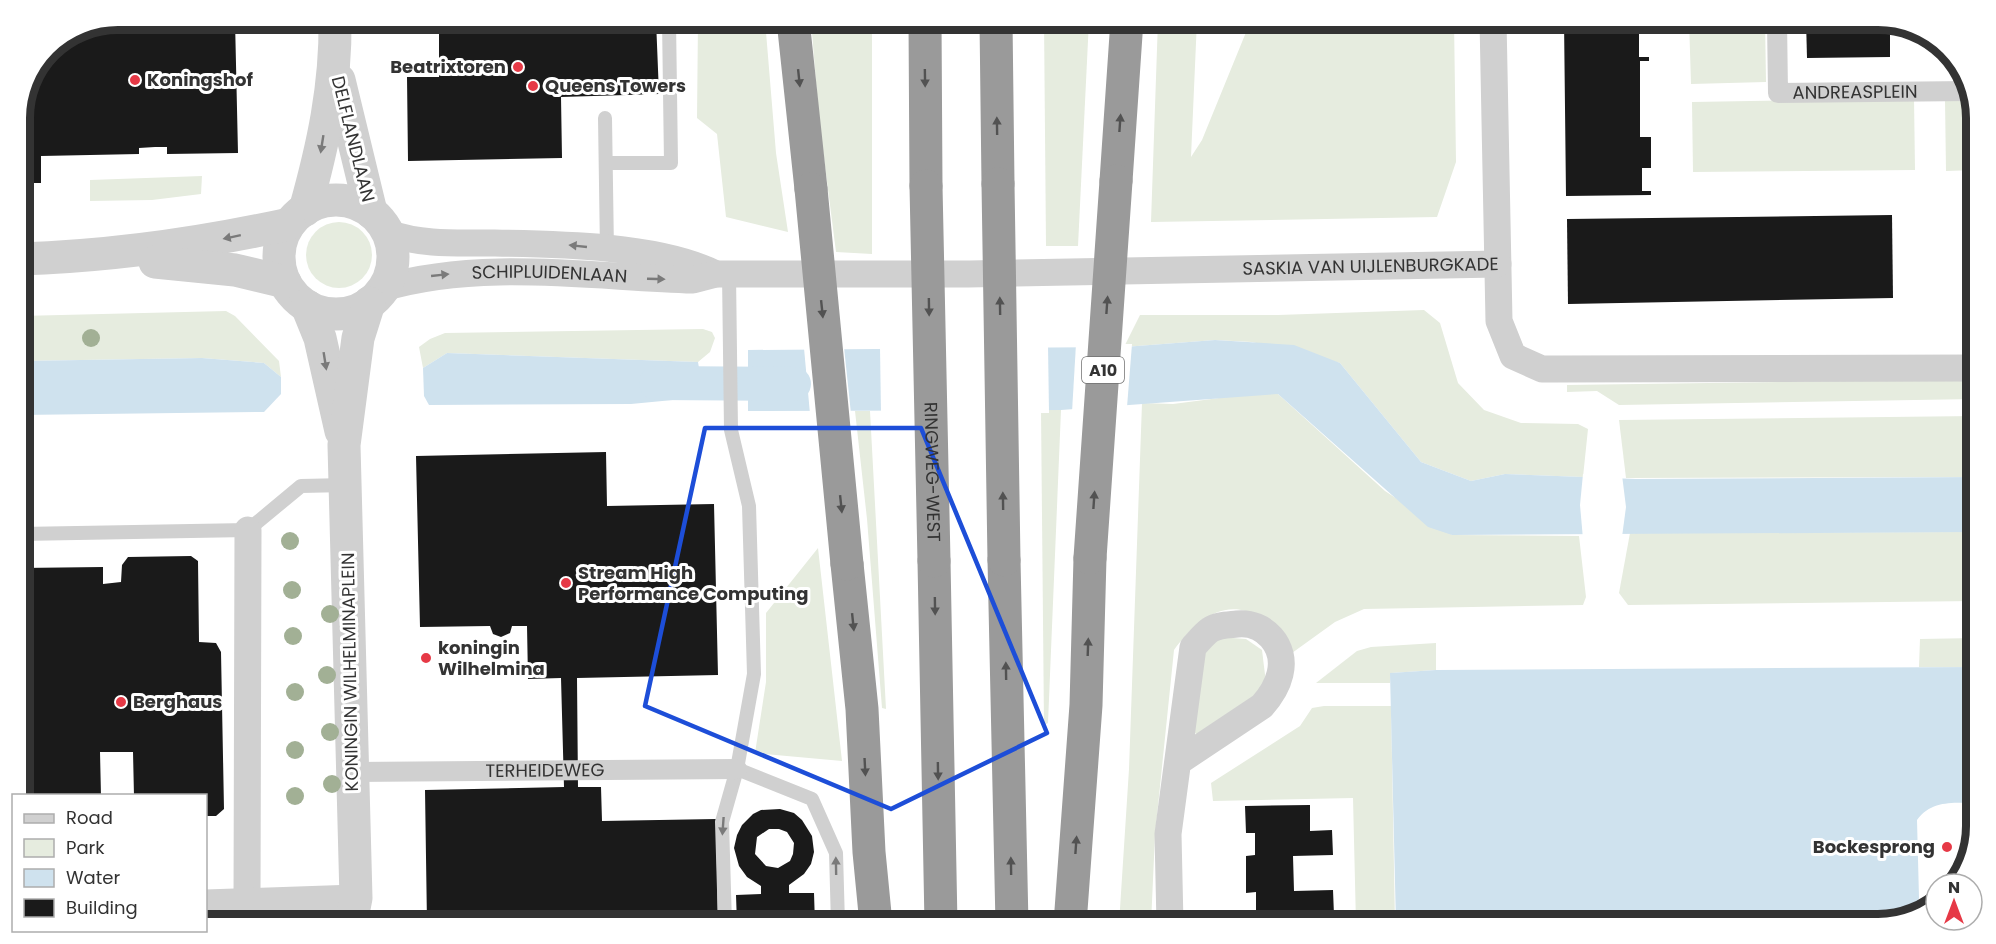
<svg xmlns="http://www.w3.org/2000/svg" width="1996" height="944" font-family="Poppins,sans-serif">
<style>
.green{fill:#e6ecdf}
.water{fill:#cfe2ee}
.pier{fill:#fff}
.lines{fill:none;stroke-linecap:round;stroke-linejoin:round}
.canal{stroke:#cfe2ee;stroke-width:34}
.building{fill:#1a1a1a;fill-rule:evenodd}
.service{stroke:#d0d0d0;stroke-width:14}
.pedestrian{stroke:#d0d0d0;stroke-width:20}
.minor{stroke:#d0d0d0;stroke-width:27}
.tertiary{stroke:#d0d0d0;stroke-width:33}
.motorway{stroke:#9a9a9a;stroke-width:33}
.motorway-bridge{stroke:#9a9a9a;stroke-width:33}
.tree{fill:#a2b095}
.oneway{fill:#525252}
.oneway2{fill:#7a7a7a}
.marked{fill:none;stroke:#1d4ed8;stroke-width:4.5;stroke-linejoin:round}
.poi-dot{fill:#e63946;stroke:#fff;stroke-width:2}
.labels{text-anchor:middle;stroke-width:6;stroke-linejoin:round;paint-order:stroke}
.shield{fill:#fff;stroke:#707070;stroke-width:1.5}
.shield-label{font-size:16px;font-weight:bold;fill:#333}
.poi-label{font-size:18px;font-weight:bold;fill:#333;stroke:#fff;text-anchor:start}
.street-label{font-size:18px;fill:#333;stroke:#fff}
.rim{fill:none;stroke:#333;stroke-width:8}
</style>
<rect width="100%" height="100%" fill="#fff"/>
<!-- green -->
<g class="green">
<path d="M698,20H765L776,153L788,232L726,217L717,134L697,118Z"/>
<path d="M811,20H872V254L836,252L819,119Z"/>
<path d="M1044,20H1089L1078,246H1046Z"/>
<path d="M1158,20H1197L1191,157L1202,140L1251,20H1454L1456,162L1437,217L1151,222Z"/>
<path d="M1689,20H1765L1766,82L1691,84Z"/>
<path d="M1914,98L1915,170L1693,172L1692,102Z"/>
<path d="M1945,100H1972L1976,112V170L1946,171Z"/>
<path d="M202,176L201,194L152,200L90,201V180Z"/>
<circle cx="339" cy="255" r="33"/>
<path d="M1424,310L1440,323L1458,383L1484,410L1521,423L1578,424L1588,429L1583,477L1505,474L1471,481L1421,462L1340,363L1252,342L1215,340L1124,347L1140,315H1278Z"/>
<path d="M226,311L235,316L279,361L281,377L264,363L202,358L20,361V316Z"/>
<path d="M703,329L712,332L715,338L710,352L698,362L447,353L423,368L419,347L430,339L445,333Z"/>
<path d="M1976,379V399L1619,405L1597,391L1567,392V385Z"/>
<path d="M1258,393L1278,394L1385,491L1452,535L1579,536L1586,597L1583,605L1364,609L1335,622L1292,653C1283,643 1272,625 1261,618C1224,595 1195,622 1174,650L1155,835L1151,924H1119L1129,769L1142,403L1173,404Z"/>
<path d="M1041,410H1061L1048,723L1044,725Z"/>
<path d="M855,411H870L886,709L882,708L867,519Z"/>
<path d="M1976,416V477L1626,478L1619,420Z"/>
<path d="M1976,532V601L1628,605L1619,593L1630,533Z"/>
<path d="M818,548L842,761L755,753L766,682V613Z"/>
<path d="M1219,637L1246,639L1262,650L1266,683L1256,699L1201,735L1194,733L1201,655Z"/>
<path d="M1976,638V667H1919L1920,639Z"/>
<path d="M1436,643V670L1391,673L1390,683H1316L1357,651L1371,647Z"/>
<path d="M1324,706H1391L1395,924H1356L1353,798L1213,801L1211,783L1300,726L1312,708Z"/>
</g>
<!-- water -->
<g class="water">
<path d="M1215,340L1294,345L1340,363L1421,462L1471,481L1505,474L1636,479L1976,477V532L1452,535L1428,527L1278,394L1061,410L748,411V350L1124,347Z"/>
<path d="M447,353L698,362L704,397L631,404L429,405L424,396L423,368Z"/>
<path d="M202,358L264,363L281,377V394L264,412L20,415V361Z"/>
<path d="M1976,667V803C1953,803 1932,800 1917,820L1919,898L1915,908L1884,910V923L1396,924L1390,673L1436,670Z"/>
</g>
<!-- pier -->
<g class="pier">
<path d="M1076,344H1132L1127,407L1072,412Z"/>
<path d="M1048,345L1049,413L881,414L880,347Z"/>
<path d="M844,347L851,414H810L804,348Z"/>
<path d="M1583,474L1622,475L1626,507L1622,537L1583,539L1580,505Z"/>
</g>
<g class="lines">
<!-- canal -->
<path class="canal" d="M656,383L794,384"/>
</g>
<!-- building -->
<g class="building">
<path d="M118,20H235L238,153L167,154V147H155L139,148V154L41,156V183H20V112L49,48Z"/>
<path d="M439,20H656L659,94L561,97L562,158L408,161L407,77H439Z"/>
<path d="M1564,20H1639V30H1649V34H1639V57H1649V61H1640V137H1651V168H1642V191H1651V195L1566,196Z"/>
<path d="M1806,20H1878L1890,22V57L1807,58Z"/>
<path d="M1969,213H1976V297H1971Z"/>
<path d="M1892,215L1893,298L1568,304L1567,219Z"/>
<path d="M606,452L607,506L714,504L718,675L577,678L578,787H601L602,821L716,819L718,924H427L425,790L564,787L561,678L528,679L527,626H512L510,633L501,637L493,634L490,626L420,627L416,456Z"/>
<path d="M191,556L198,561L199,642L216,643L221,652L224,809L216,816H206V796H134L133,752H100L101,796H20V568L103,567V584L121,582L122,565L128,557Z"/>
<path d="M1310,805V831L1332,830L1333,855L1293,856L1294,891L1333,890L1334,915H1298L1299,924H1231V915H1256V892L1246,893V856L1255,855V833H1246L1245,806Z"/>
<path d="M780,809L794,813L802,820L812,836L814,852L811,864L804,874L789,885V893H814L815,924H737L736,895L761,894V886L747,877L739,866L734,848L737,835L742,825L753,814L761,810ZM769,829H779L787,832L794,843L793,854L790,861L778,868L766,866L755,854L757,837Z"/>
<path d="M1965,845H1972L1965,871Z"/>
</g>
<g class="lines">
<!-- service -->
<g class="service">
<path d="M605,118L607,251"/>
<path d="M606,163H671L669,20"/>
<path d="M20,534L248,530L301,486L346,485"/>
<path d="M737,769L812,799L836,853L838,924"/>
<path d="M725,924L722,822L737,769L754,674L749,506L731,430L729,274"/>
</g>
<!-- pedestrian -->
<g class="pedestrian">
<path id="s1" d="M1777,20L1778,93L1969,91"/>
<path id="s2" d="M353,772L737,769"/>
</g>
<!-- minor -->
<g class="minor">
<path d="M1493,20L1499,321L1513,356L1542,369H1556L1976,368"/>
<path d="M388,233C422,245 455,243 491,243C557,244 658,245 716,274"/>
<path id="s3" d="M383,288C481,259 592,277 693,280L716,274H969L1498,264"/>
<path d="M247,902L248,530"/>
<path d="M206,903L356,898"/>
<path d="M1170,924L1168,834L1193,647C1198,642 1204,634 1210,630C1217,625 1228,625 1237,624C1264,621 1287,646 1280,674C1277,687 1270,697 1262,706L1178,762"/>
</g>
<!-- tertiary -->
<g class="tertiary">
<path d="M339,80L371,212"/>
<circle cx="336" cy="257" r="57"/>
<path d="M305,210C323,146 336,86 335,20"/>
<path d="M20,259C113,256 198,244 289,224"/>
<path d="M155,262L235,270L285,282"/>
<path d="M307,306L320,338L341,431"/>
<path d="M351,924L356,898L344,445L358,338L369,303"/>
</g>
<!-- motorway -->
<g class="motorway">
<path d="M793,20L811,189"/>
<path d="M925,20L926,186"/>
<path d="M996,20L998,184"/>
<path d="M1116,181L1127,20"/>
<path d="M1004,560L1012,924"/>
<path d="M934,561L941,924"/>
<path d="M847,564L862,709L869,852L876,924"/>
<path d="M1070,924L1086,705L1090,558"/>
</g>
<!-- motorway-bridge -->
<g class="motorway-bridge">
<path d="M998,184L1004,560"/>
<path id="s4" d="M926,186L934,561"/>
<path d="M811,189L847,564"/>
<path d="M1090,558L1116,181"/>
</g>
</g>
<!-- trees -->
<g class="tree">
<circle cx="91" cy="338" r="9"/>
<circle cx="290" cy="541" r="9"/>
<circle cx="292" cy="590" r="9"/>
<circle cx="330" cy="614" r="9"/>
<circle cx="293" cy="636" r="9"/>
<circle cx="327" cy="675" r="9"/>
<circle cx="295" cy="692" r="9"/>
<circle cx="330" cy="732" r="9"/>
<circle cx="295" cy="750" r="9"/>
<circle cx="332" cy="784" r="9"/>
<circle cx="295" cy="796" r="9"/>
</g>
<!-- one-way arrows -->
<defs><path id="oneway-solid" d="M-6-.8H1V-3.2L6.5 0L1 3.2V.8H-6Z" transform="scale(1.5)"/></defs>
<g class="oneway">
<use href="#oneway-solid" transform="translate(799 78) rotate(84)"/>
<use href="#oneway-solid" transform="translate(925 78) rotate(89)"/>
<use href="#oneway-solid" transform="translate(1120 123) rotate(-86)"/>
<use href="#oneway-solid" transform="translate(997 126) rotate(-91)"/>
<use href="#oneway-solid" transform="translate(1107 305) rotate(-86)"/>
<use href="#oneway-solid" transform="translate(1000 306) rotate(-91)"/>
<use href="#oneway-solid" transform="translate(929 307) rotate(89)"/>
<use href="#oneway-solid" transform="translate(822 309) rotate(84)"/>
<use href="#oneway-solid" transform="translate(1094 500) rotate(-86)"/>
<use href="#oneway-solid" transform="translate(1003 501) rotate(-91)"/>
<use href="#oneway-solid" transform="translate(841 504) rotate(84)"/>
<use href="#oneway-solid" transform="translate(935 606) rotate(89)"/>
<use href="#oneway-solid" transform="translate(853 622) rotate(84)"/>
<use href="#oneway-solid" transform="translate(1088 647) rotate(-88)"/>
<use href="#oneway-solid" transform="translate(1006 671) rotate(-91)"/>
<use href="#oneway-solid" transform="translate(865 767) rotate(87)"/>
<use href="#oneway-solid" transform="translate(938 771) rotate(89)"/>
<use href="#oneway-solid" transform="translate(1076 845) rotate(-86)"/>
<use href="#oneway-solid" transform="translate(1011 866) rotate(-91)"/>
</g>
<g class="oneway2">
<use href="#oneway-solid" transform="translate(322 144) rotate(99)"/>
<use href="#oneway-solid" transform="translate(232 237) rotate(168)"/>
<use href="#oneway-solid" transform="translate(578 246) rotate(-174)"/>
<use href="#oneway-solid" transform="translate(440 275) rotate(-6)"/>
<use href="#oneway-solid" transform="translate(656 279) rotate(2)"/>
<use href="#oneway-solid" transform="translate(325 361) rotate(81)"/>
<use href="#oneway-solid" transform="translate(723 826) rotate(94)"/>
<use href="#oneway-solid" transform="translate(836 866) rotate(-91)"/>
</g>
<!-- marked area -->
<path class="marked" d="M705,428H921L1047,733L891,809L645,706Z"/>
<!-- markers -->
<g class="poi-dot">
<circle cx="518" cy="67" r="6"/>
<circle cx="135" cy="80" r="6"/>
<circle cx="533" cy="86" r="6"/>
<circle cx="566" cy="583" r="6"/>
<circle cx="426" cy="658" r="6"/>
<circle cx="121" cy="702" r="6"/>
<circle cx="1947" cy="847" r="6"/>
</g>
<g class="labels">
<!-- shield labels -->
<rect class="shield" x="1082" y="357" width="42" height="26" rx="4.5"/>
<g class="shield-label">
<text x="1103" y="376">A10</text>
</g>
<!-- poi labels -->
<g class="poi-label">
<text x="506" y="73" text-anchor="end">Beatrixtoren</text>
<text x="147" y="86">Koningshof</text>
<text x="545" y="92">Queens Towers</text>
<text x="578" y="579">Stream High<tspan x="578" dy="21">Performance Computing</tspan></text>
<text x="438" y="654">koningin<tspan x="438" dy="21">Wilhelmina</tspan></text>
<text x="133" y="708">Berghaus</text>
<text x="1935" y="853" text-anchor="end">Bockesprong</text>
</g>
<!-- street labels -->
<g class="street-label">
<text dy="6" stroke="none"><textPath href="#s1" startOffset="150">ANDREASPLEIN</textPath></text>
<text transform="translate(353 139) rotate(76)" y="6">DELFLANDLAAN</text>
<text dy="6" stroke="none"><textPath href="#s3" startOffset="990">SASKIA VAN UIJLENBURGKADE</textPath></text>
<text dy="6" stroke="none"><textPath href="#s3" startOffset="168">SCHIPLUIDENLAAN</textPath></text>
<text dy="6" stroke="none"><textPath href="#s4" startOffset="286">RINGWEG-WEST</textPath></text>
<text transform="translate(350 672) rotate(-91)" y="6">KONINGIN WILHELMINAPLEIN</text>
<text dy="6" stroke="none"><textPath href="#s2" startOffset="192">TERHEIDEWEG</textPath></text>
</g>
</g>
<!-- crop -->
<path d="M0 0H1996V944H0ZM118 30H1878A88 88 0 0 1 1966 118V826A88 88 0 0 1 1878 914H118A88 88 0 0 1 30 826V118A88 88 0 0 1 118 30Z" fill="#fff" fill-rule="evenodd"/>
<path class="rim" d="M118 30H1878A88 88 0 0 1 1966 118V826A88 88 0 0 1 1878 914H118A88 88 0 0 1 30 826V118A88 88 0 0 1 118 30Z"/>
<!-- legend -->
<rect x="12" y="794" width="195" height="138" fill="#ffffff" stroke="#adadad" stroke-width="1.5"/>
<rect x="24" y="814" width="30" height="9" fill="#d0d0d0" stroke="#adadad" stroke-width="1.5"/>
<text x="66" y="824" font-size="18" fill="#333333">Road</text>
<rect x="24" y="839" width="30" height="18" fill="#e6ecdf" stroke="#adadad" stroke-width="1.5"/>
<text x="66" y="854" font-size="18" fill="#333333">Park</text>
<rect x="24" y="869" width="30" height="18" fill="#cfe2ee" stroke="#adadad" stroke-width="1.5"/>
<text x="66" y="884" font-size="18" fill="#333333">Water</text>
<rect x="24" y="899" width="30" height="18" fill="#1a1a1a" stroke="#adadad" stroke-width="1.5"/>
<text x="66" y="914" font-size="18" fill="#333333">Building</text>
<!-- north arrow -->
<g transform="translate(1954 902)"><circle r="28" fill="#ffffff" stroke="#adadad" stroke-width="1.5"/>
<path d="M0-4.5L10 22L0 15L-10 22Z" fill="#e63946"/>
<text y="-9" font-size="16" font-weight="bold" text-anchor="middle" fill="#333333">N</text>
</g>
</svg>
